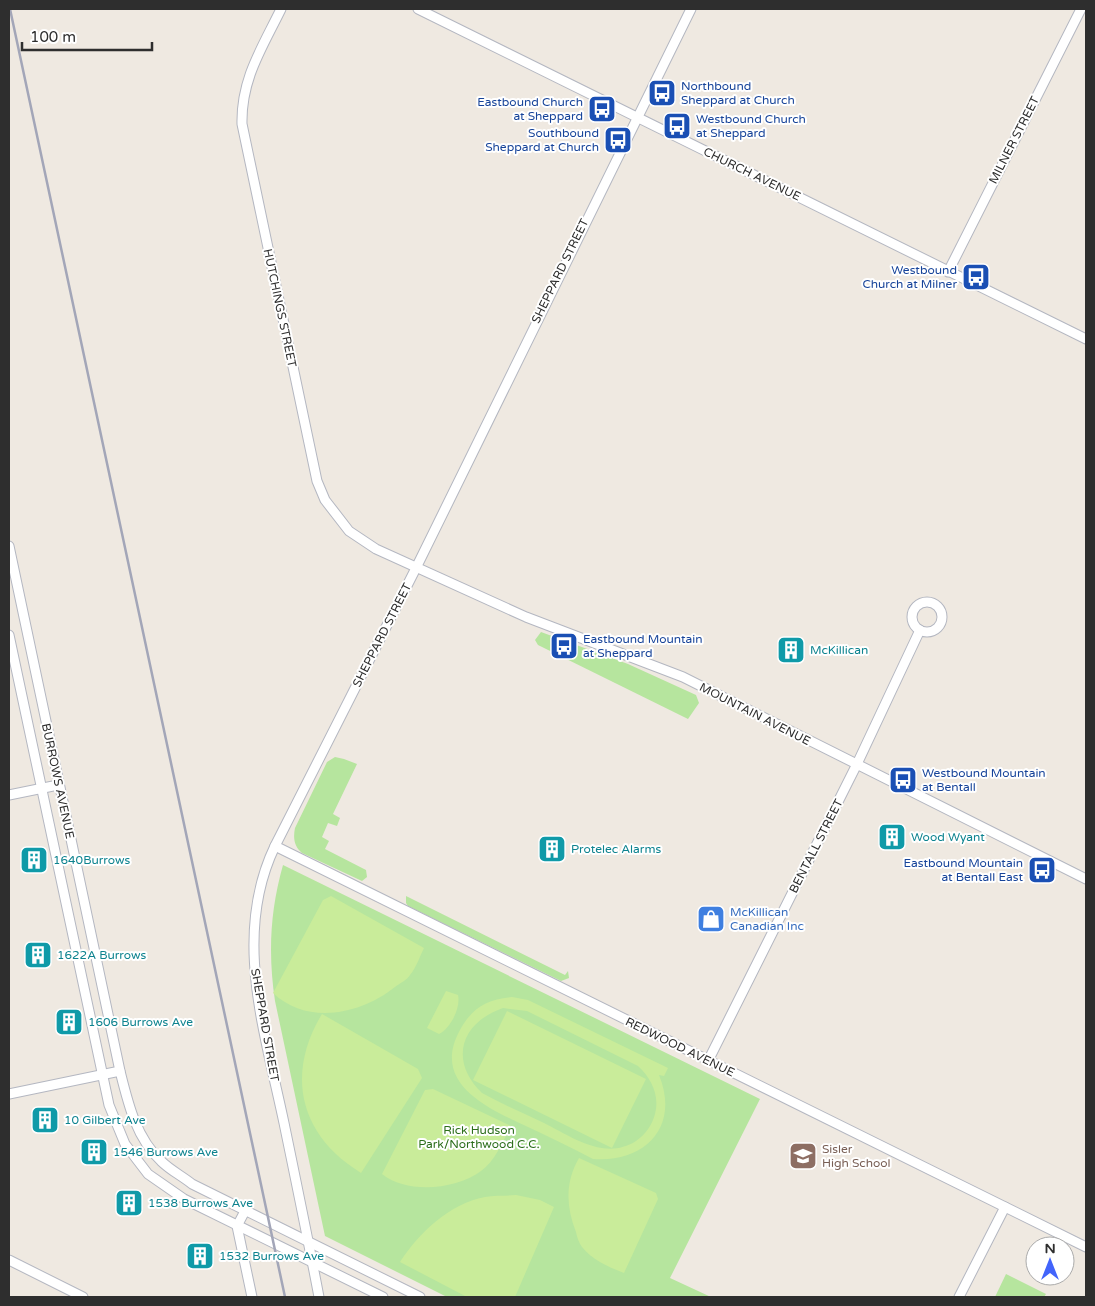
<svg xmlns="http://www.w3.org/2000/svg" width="1095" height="1306" font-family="'Varela Round',sans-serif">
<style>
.green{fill:#b6e59e}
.pitch{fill:#c9ec9a;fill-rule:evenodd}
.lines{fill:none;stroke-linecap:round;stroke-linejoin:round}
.minor-casing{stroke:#b4b7c1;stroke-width:11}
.minor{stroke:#fff;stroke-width:9}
.rail{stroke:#a3a6b8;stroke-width:2.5}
.labels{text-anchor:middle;stroke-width:4;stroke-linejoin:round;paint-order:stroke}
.transit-label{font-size:12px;fill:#164399;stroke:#fff;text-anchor:start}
.street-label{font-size:12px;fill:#2e2e2e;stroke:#fff}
.culture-label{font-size:12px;fill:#0d838f;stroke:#fff;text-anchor:start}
.shop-label{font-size:12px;fill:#366cbe;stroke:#fff;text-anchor:start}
.park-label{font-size:12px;fill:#2c6e1b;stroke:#fff}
.education-label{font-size:12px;fill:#785e54;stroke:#fff;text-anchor:start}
</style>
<rect width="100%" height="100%" fill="#efe9e1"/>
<!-- green -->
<g class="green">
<path d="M541,632L628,664L696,695L699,703L688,719L538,645L535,640Z"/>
<path d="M335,757L344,759L357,764L333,814L340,818L337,826L328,823L322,837L329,841L325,849L366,870L367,877L362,881L302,853C294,846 293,838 295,828L327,762Z"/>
<path d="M283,865L760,1099L670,1278L711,1297H447L325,1236L275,1001C268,954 270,911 283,865Z"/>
<path d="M406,896L565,975L568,971L569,978L561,981L408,906L406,903Z"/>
<path d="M1006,1274L1046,1294L1044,1297H995Z"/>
</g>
<!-- pitch -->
<g class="pitch">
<path d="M331,896L424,948C420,956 416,968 410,975C407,980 400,983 395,987C361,1014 308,1026 273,993L323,900Z"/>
<path d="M446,991L458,995C461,1008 450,1029 439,1034L427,1028Z"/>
<path d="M512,997L528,1000L668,1068L664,1076L659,1075C680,1126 646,1163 593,1159C572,1148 550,1137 528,1127C490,1109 430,1084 460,1030C472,1008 487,999 512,997ZM503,1008L527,1011L638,1066C651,1078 660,1095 655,1114C652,1125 646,1134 636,1141C605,1161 572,1137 544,1123C523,1113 502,1104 482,1093C449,1061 460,1023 503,1008Z"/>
<path d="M507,1011L646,1079L612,1148L473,1080Z"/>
<path d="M322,1014L418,1069L422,1078L361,1173C300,1136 285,1075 322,1014Z"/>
<path d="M433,1089L511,1126C503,1141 495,1161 481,1171C455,1190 407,1194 382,1174L425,1090Z"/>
<path d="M579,1158L656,1193L658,1199L624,1273C609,1267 592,1260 582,1247C579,1243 577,1237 576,1232C566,1207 565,1182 579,1158Z"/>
<path d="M516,1195L540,1200L554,1207L515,1297H467L400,1262C419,1233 449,1204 485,1197C495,1195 506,1196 516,1195Z"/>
</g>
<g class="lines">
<defs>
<g id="minor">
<path d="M281,9C262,48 241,79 242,124L317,481L325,500L349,531L376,549L526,617L683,677L1086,879"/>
<path d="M418,9L1086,339"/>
<path d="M948,272L1081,9"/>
<path d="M9,546L120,1071C128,1103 136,1138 161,1161C170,1170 182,1176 192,1184L420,1297"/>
<circle cx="927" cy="617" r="15"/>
<path d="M9,635L109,1105L125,1144L148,1174L184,1199L383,1297"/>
<path d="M9,795L58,785"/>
<path d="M275,846L1086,1247"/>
<path d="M708,1061L857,764L920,630"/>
<path d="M9,1094L120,1071"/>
<path d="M245,1211L237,1226L252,1297"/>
<path d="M9,1260L83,1297"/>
<path d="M319,1297C308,1239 296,1181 284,1123C265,1032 232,935 275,846L416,568L691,9"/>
<path d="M959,1297L1005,1207"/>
</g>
</defs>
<!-- minor casing -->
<use href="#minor" class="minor-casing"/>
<!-- minor -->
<use href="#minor" class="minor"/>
<!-- rail -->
<path class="rail" d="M10,9L285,1297"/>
</g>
<!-- icons -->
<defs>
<symbol id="bus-square" viewBox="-11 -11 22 22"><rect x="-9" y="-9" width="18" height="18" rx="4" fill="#1a4fb4" stroke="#fff"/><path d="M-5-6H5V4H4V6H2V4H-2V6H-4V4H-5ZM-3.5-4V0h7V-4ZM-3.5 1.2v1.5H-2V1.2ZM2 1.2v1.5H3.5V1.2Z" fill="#fff"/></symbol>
<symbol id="building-square" viewBox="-11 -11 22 22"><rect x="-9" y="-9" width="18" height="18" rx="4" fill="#0f9aa8" stroke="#fff"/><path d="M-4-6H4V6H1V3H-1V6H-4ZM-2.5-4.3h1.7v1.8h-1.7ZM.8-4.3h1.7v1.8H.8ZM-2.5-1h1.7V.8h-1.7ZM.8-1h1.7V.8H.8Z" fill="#fff"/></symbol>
<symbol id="shop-square" viewBox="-11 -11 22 22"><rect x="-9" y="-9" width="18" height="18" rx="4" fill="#3f7fe0" stroke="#fff"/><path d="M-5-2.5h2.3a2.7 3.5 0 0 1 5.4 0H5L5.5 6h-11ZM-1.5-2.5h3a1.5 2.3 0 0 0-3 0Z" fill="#fff"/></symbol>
<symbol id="school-square" viewBox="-11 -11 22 22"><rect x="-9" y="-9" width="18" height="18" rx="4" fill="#8d6e63" stroke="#fff"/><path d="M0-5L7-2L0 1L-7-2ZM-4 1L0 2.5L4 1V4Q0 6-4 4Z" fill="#fff"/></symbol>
</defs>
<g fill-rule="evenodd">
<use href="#bus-square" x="646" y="77" width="32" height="32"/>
<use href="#bus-square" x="586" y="93" width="32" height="32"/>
<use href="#bus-square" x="661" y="110" width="32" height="32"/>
<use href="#bus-square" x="602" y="124" width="32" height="32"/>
<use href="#bus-square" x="960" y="261" width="32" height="32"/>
<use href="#bus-square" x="548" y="630" width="32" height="32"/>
<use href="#building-square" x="775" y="634" width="32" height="32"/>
<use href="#bus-square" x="887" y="764" width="32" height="32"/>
<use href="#building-square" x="876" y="821" width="32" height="32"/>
<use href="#building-square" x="536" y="833" width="32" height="32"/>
<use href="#building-square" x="18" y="844" width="32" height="32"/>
<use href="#bus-square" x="1026" y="854" width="32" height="32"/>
<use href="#shop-square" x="695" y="903" width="32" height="32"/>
<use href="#building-square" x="22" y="939" width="32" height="32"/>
<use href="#building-square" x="53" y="1006" width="32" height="32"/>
<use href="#building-square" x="29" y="1104" width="32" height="32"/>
<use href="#building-square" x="78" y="1136" width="32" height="32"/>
<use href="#school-square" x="787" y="1140" width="32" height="32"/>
<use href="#building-square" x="113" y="1187" width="32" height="32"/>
<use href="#building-square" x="184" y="1240" width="32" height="32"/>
</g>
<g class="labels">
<!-- transit labels -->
<g class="transit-label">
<text x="681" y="90">Northbound<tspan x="681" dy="14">Sheppard at Church</tspan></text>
<text x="583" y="106" text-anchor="end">Eastbound Church<tspan x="583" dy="14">at Sheppard</tspan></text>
<text x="696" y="123">Westbound Church<tspan x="696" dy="14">at Sheppard</tspan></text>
<text x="599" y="137" text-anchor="end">Southbound<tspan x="599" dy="14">Sheppard at Church</tspan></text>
<text x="957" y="274" text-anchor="end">Westbound<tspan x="957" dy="14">Church at Milner</tspan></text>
<text x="583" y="643">Eastbound Mountain<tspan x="583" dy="14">at Sheppard</tspan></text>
<text x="922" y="777">Westbound Mountain<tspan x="922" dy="14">at Bentall</tspan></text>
<text x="1023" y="867" text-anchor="end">Eastbound Mountain<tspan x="1023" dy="14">at Bentall East</tspan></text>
</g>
<!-- street labels -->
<g class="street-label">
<text transform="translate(1014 140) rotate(-63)" y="4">MILNER STREET</text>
<text transform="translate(752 174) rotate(26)" y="4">CHURCH AVENUE</text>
<text transform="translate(560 271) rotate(-64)" y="4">SHEPPARD STREET</text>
<text transform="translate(280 308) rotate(78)" y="4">HUTCHINGS STREET</text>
<text transform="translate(382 635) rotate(-63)" y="4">SHEPPARD STREET</text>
<text transform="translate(755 714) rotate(27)" y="4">MOUNTAIN AVENUE</text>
<text transform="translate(58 781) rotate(78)" y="4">BURROWS AVENUE</text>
<text transform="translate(816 846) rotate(-63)" y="4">BENTALL STREET</text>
<text transform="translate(265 1025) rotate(80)" y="4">SHEPPARD STREET</text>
<text transform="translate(680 1047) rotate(26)" y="4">REDWOOD AVENUE</text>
</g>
<!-- culture labels -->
<g class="culture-label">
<text x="810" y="654">McKillican</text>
<text x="911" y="841">Wood Wyant</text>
<text x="571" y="853">Protelec Alarms</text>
<text x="53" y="864">1640Burrows</text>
<text x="57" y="959">1622A Burrows</text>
<text x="88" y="1026">1606 Burrows Ave</text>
<text x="64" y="1124">10 Gilbert Ave</text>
<text x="113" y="1156">1546 Burrows Ave</text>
<text x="148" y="1207">1538 Burrows Ave</text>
<text x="219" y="1260">1532 Burrows Ave</text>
</g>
<!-- shop labels -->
<g class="shop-label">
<text x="730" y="916">McKillican<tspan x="730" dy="14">Canadian Inc</tspan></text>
</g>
<!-- park labels -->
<g class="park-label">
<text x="479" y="1134">Rick Hudson<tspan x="479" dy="14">Park/Northwood C.C.</tspan></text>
</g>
<!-- education labels -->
<g class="education-label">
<text x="822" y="1153">Sisler<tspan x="822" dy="14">High School</tspan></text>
</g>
</g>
<!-- border -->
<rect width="1095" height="1306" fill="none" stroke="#2e2e2e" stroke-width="20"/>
<!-- north arrow -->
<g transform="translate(1050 1261)"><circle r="24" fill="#ffffff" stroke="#ababab"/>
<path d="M0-4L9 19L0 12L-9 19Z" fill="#4264fb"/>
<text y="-8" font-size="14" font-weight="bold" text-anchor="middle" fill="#2e2e2e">N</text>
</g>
<!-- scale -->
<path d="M22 42v8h130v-8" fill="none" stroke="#2e2e2e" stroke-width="2.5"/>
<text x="30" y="42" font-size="15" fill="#2e2e2e" stroke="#ffffff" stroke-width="4" paint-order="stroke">100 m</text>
</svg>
